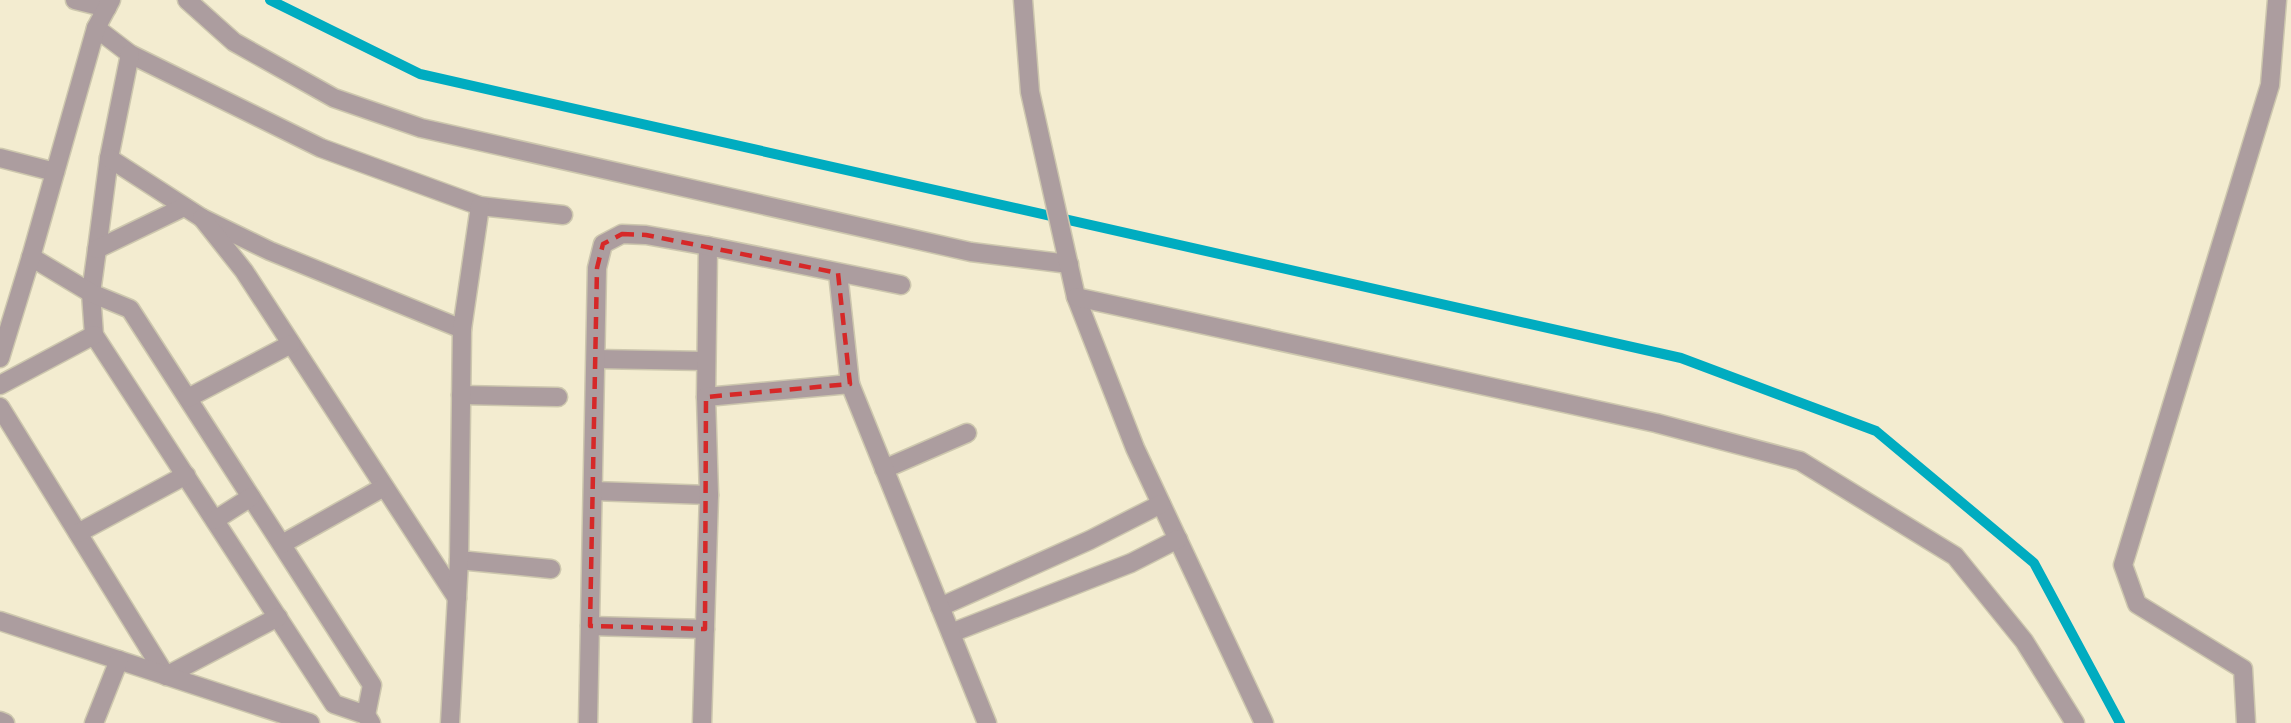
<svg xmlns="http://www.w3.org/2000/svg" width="2291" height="723" font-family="'Roboto Serif',serif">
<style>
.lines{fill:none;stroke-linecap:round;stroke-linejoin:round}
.stream{stroke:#00acc0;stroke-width:10}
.minor-casing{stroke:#cdc7ae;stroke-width:21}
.minor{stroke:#ac9d9f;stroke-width:18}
.marked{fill:none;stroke:#d62828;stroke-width:4.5;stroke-dasharray:12 8;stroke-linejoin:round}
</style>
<rect width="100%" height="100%" fill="#f3ecd0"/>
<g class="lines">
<!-- stream -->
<path class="stream" d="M270,0L420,74L1681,358L1876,431L2034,563L2120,723"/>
<defs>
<g id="minor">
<path d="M75,0L107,8"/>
<path d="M187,0L234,42L334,98L421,128L971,252L1069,264"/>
<path d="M1023,0L1030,92L1076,297L1135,448L1264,723"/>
<path d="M96,28L130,54L321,148L480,206L563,215"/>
<path d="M130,54L109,158L97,249L91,293L94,335L334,704L366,715L371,723"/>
<path d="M0,158L55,172"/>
<path d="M109,158L202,218L270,251L462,329"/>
<path d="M202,218L244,271L457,598"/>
<path d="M97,249L184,207"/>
<path d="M31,257L91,293L130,309L372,685L366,715"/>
<path d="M838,273L850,384"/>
<path d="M1076,297L1656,423L1800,461L1955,556L2024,641L2075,723"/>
<path d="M0,358L31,257L96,28L111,0"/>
<path d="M596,359L706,361"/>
<path d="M0,385L94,335"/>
<path d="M461,395L558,397"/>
<path d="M706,397L708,246"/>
<path d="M188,398L291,344"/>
<path d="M0,407L166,676L278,617"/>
<path d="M884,469L967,433"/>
<path d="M593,491L709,495"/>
<path d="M215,520L251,497"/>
<path d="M78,533L186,475"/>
<path d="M282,544L384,487"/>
<path d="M459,560L551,569"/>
<path d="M940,607L1090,540L1161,504"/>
<path d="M0,621L310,723"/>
<path d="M590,626L705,629"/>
<path d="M951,633L1131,563L1178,539"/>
<path d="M0,721L5,723"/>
<path d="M94,723L119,660"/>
<path d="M450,723L459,560L462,329L480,206"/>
<path d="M588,723L597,268L603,244L622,234L646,235L708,246L901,285"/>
<path d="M702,723L709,495L706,397L850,384L987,723"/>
<path d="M2246,723L2243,669L2137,604L2123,565L2270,85L2277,0"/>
</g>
</defs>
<!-- minor casing -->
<use href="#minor" class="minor-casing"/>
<!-- minor -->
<use href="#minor" class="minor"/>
</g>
<!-- marked area -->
<path class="marked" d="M622,234L646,235L838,273L850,384L706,397L705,629L590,626L597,268L603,244Z"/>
</svg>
